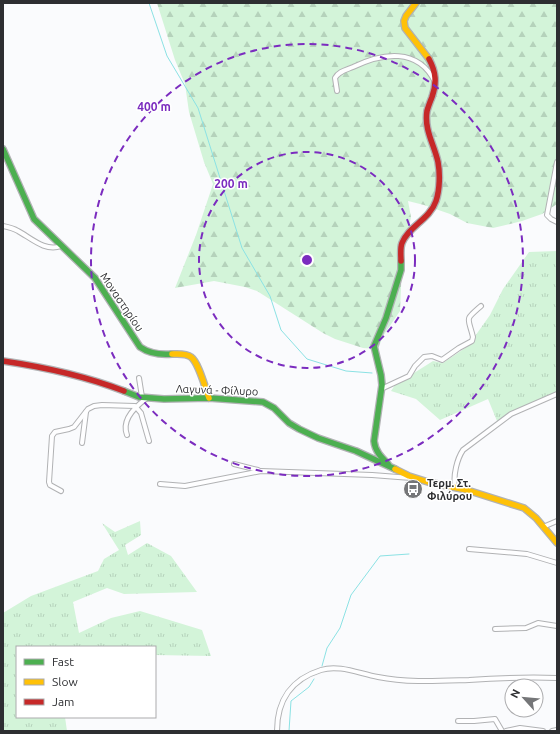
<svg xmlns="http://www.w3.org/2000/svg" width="560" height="734" font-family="Ubuntu,sans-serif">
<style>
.grass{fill:url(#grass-tufts)}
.forest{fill:url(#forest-firs)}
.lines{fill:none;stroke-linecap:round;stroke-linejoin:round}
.stream{stroke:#8be2e4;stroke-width:1}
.street-casing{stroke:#b1b2b4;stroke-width:6}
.fast-casing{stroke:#b1b2b4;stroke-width:8}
.slow-casing{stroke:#b1b2b4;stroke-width:8}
.jam-casing{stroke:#b1b2b4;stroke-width:8}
.street{stroke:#fefeff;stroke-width:4}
.fast{stroke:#4caf50;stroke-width:5.5}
.slow{stroke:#ffc107;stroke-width:5.5}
.jam{stroke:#c62828;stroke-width:5.5}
.ring{fill:none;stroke:#7b2cbf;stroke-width:2;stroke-dasharray:7 5}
.labels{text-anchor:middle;stroke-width:3;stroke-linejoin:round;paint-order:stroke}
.street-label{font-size:11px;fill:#2d2e31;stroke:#fff}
.poi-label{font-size:11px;font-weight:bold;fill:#2d2e31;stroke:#fff;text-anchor:start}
.centre{fill:#7b2cbf;stroke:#fff;stroke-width:2}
.ring-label{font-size:12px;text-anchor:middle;font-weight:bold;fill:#7b2cbf;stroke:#fff;stroke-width:3;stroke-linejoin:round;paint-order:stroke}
</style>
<defs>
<pattern id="grass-tufts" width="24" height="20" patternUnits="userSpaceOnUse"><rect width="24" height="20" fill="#d3f4d9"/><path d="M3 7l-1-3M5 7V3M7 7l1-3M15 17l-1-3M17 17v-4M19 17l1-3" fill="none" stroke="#b5d2bb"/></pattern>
<pattern id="forest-firs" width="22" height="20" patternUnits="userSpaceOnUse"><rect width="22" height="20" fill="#d3f4d9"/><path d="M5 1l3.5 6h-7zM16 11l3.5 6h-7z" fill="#b5d2bb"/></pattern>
</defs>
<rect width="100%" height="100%" fill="#fafbfd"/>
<!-- grass -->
<g class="grass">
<path d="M557,251V394L497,421L488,399L440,420L416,399L391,391L395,385L433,361L443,363L468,346L490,315L503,289L529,252Z"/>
<path d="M140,521L141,535L125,545L128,555L147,543L171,556L197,592L124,594L107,588L73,602L79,633L111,618L140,611L202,630L211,656L155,655V647H17V717H65L67,731H3V613L31,596L98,571L104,559L119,550L102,523L115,532Z"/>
</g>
<!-- forest -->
<path class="forest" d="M157,3H557V204L542,214L522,221L493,228L467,223L450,214L424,205L408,201L411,217L402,263L400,311L383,336L378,349L363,348L335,339L323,333L257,291L245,287L214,281L175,288L196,235L213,184L204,162L189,112L185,84L175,60Z"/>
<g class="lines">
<!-- stream -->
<g class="stream">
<path d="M149,3L167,56L198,108L242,248L270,296L281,330L307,359L346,371L372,373"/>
<path d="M322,666L327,648L340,628L351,595L380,556L409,554"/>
<path d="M289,731L291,701L309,687L314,679"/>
</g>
<defs>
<g id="street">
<path d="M337,91L335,78C339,71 346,70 353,67C382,53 418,47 435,82"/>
<path d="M557,162L547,215L551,219L557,222"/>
<path d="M3,226C8,227 13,228 18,231C31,238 45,252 61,246"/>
<path d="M139,378L142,397"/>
<path d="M381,389L409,376L415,366L424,357L432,356L442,360L459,348L472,341L473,337C468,316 464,321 481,306"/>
<path d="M127,435C121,420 136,406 147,398"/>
<path d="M82,443L86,412"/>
<path d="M234,464L258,470"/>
<path d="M160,484L185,486L261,471L372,475L411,478"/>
<path d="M455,487C453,475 457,459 463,450L511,414L557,394"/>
<path d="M61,491L50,485L49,482L52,436L55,432L69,429L74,427L88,409L94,406L102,405L135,406L141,413L149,441"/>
<path d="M543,527L557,521"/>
<path d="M469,549L527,554L557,563"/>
<path d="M495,629L526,628L538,623L557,626"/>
<path d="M458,721H474L495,719L502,731"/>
<path d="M277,731C277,700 292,679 321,670C339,664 360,674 378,677C407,683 439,681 469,680C498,678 528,677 557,678"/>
<path d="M506,731L520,728L543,731"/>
<path d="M552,731L557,730"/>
</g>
<g id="fast">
<path d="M3,149L34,219L95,278L140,347C150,354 160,355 172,354"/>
<path d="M124,391L139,397L164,399L209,398L263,402L274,408L289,423L299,429L318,438L356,451L395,469"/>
<path d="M388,464C381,457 375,451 374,441L382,385L381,375L374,346L386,318L401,270V261"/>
</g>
<g id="slow">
<path d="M416,3L406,16L404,21L405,28L429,59"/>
<path d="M172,354C178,354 186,353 191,357C199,363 205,388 209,398"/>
<path d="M395,469L409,476L428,482L467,490L524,508L536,518L557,543"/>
</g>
<g id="jam">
<path d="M401,261C401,256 400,248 402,243C408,227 430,219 436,201C440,189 440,173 438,162C434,144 424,130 427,111C428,107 430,102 432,97C437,83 436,72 429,59"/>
<path d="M3,361C44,367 85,376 124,391"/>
</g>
</defs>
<!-- street casing -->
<use href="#street" class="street-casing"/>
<!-- fast casing -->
<use href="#fast" class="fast-casing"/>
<!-- slow casing -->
<use href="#slow" class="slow-casing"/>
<!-- jam casing -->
<use href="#jam" class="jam-casing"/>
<!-- street -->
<use href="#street" class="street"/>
<!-- fast -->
<use href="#fast" class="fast"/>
<!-- slow -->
<use href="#slow" class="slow"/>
<!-- jam -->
<use href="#jam" class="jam"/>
</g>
<!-- distance rings -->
<g class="ring">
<circle cx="307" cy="260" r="108"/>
<circle cx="307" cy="260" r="216"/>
</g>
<!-- icons -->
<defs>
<symbol id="bus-disc" viewBox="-11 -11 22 22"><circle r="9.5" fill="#757678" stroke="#fff"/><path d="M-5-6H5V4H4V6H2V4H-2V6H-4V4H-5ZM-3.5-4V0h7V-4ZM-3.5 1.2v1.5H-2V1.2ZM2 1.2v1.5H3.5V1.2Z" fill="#fff"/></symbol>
</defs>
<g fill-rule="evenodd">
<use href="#bus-disc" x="402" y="478" width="22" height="22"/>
</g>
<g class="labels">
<!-- street labels -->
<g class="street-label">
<text transform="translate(122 302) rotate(56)" y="4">Μοναστηρίου</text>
<text transform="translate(217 390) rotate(2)" y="4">Λαγυνά - Φίλυρο</text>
</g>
<!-- poi labels -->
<g class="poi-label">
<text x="427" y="487">Τερμ. Στ.<tspan x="427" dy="13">Φιλύρου</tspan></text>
</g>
</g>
<circle cx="307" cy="260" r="6" class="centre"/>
<g class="ring-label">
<text x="154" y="111">400 m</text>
<text x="231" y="188">200 m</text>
</g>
<!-- border -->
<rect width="560" height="734" fill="none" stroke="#2d2e31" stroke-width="8"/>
<!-- legend -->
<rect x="16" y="646" width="140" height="72" fill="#ffffff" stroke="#ababad"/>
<rect x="24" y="659" width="20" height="6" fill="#4caf50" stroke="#ababad"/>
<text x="52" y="666" font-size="12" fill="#2d2e31">Fast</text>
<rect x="24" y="679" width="20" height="6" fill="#ffc107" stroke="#ababad"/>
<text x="52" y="686" font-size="12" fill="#2d2e31">Slow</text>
<rect x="24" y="699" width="20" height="6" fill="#c62828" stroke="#ababad"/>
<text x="52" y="706" font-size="12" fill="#2d2e31">Jam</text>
<!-- north arrow -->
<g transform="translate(524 698) rotate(297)"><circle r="19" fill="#ffffff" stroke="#ababad"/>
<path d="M0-3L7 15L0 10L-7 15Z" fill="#757678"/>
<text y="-6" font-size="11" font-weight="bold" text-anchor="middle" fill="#2d2e31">N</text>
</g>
</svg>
